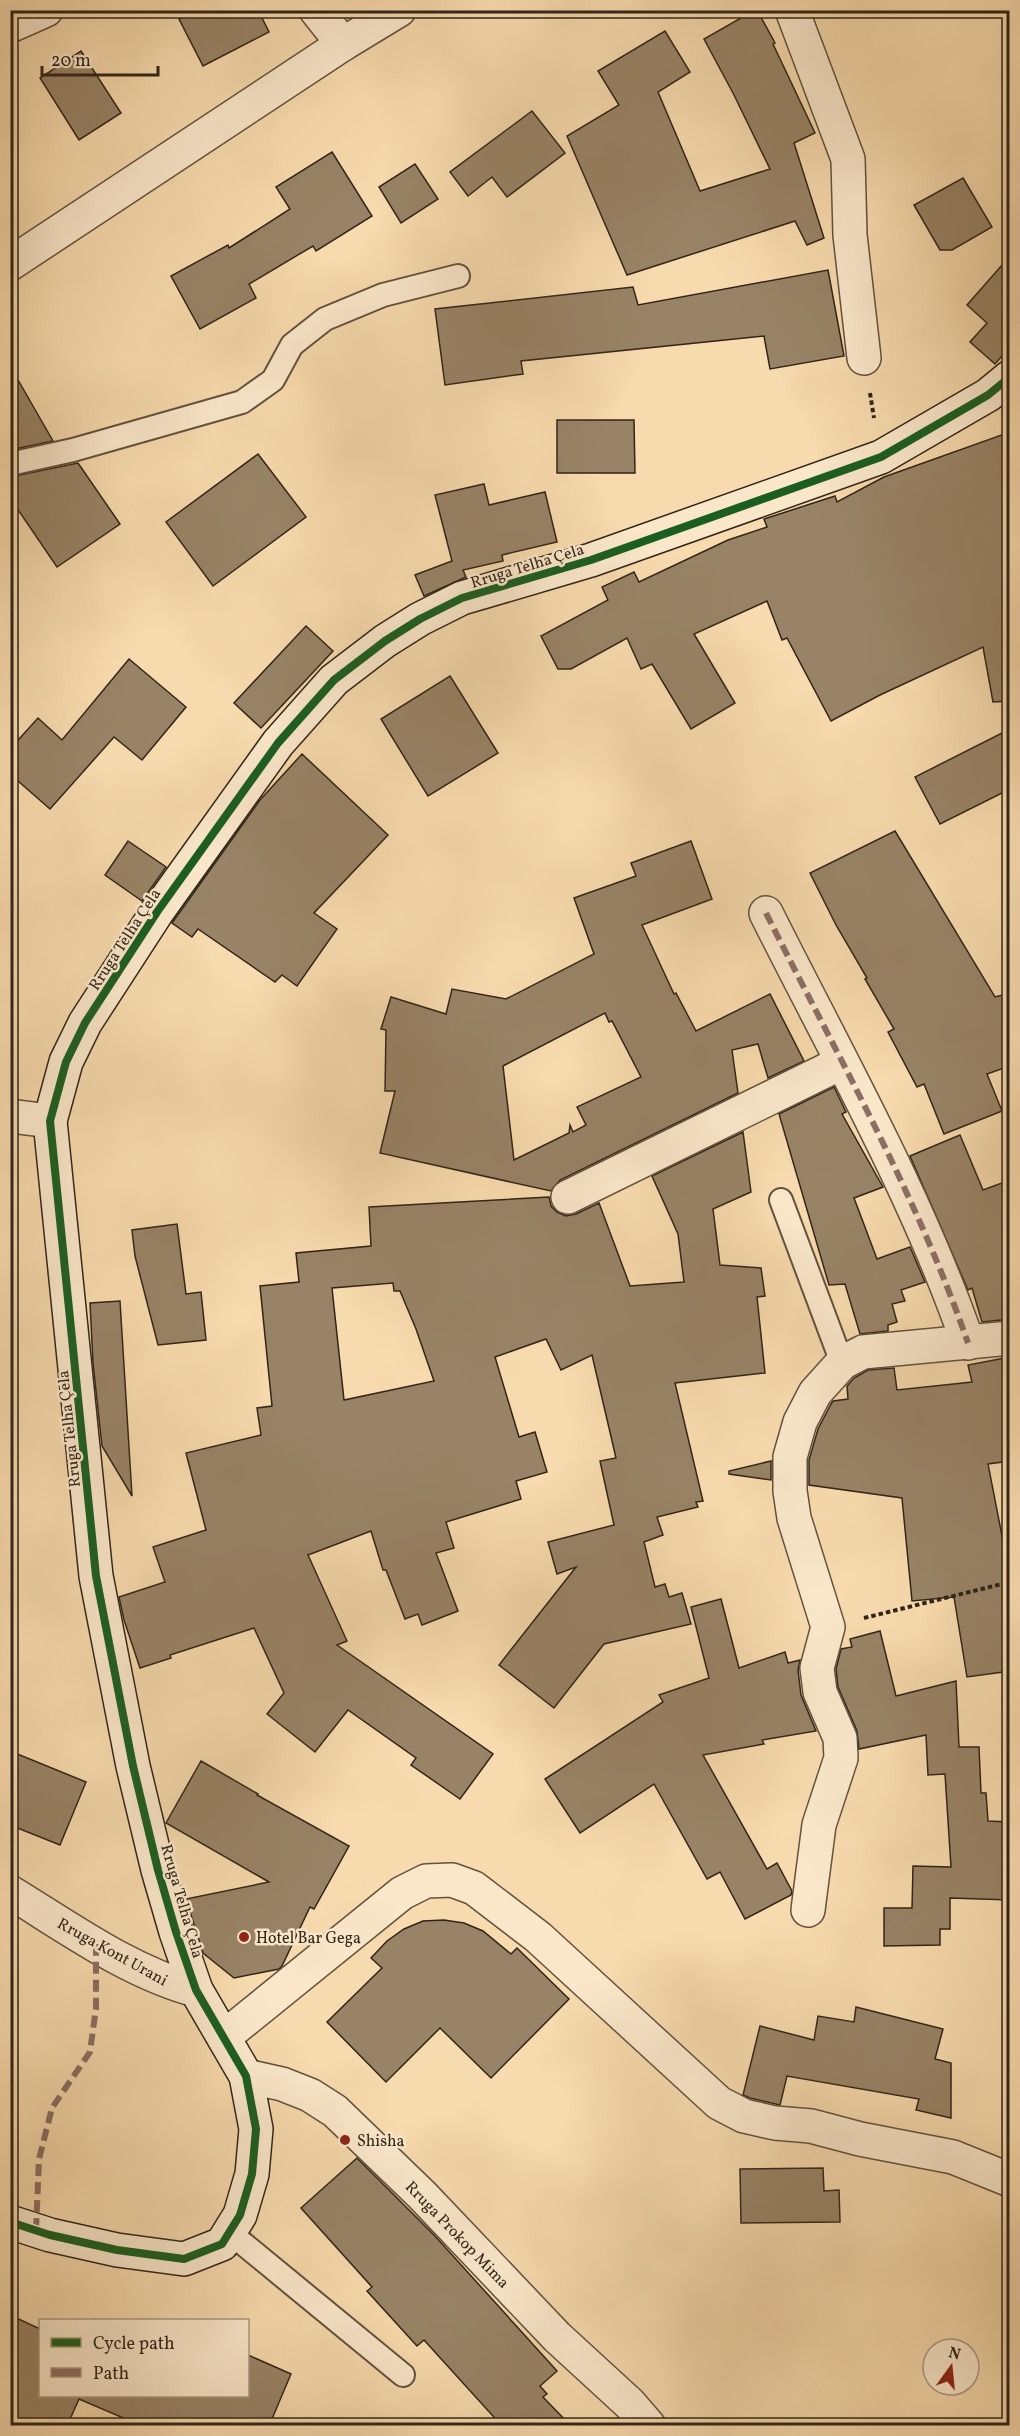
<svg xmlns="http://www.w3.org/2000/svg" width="1020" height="2436" font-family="Vollkorn,serif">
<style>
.building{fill:#988366;stroke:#312519;stroke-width:1.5;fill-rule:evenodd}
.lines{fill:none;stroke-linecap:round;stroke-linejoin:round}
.lane-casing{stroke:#62523e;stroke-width:26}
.street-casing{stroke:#62523e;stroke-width:36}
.secondary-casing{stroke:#312519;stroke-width:36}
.path{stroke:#312519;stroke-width:4;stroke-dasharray:4.5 3;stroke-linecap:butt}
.lane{stroke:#fae7ca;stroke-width:22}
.street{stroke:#fae7ca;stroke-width:33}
.secondary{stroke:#fae7ca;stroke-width:33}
.quiet{stroke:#8d6e63;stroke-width:6;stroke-dasharray:12 6;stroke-linecap:butt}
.cycleway-casing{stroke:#fae7ca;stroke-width:11}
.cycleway{stroke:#1b5e20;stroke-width:8}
.poi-dot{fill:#8f2418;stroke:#fae7ca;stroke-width:2}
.labels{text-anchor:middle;stroke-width:5;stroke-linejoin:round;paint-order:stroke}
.street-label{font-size:16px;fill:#312519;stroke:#fae7ca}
.poi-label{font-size:16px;fill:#312519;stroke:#fae7ca;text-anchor:start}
</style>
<rect width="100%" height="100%" fill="#f7daad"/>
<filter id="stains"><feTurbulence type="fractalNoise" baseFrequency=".00333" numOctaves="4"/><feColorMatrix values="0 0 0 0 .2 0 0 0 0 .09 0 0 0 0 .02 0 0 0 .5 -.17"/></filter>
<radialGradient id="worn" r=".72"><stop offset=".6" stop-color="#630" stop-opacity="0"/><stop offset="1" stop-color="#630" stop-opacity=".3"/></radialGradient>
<!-- building -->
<g class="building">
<path d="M196,10H258L269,32L203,66L179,19Z"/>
<path d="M755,10H757L775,43L773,44L815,133L794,143L824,238L807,245L795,221L627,275L567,136L619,105L598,71L665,31L690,72L658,92L700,191L770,169L733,93L704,39Z"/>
<path d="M81,51L121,113L79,140L40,78Z"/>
<path d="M532,111L565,153L507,197L492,177L468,196L450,172Z"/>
<path d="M332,152L372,216L316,251L313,246L249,284L256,298L200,329L171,276L228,245L229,248L290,209L276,187Z"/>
<path d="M415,164L438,199L401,223L379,187Z"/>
<path d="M963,178L992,227L952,250H940L914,205Z"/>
<path d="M1010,256V347L995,364L970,342L987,323L967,305Z"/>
<path d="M828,270L844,356L770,369L764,336L521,361L523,374L445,385L435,309L633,287L638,305Z"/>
<path d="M10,366L53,441L10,450Z"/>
<path d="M557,420H634L635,473H557Z"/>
<path d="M1010,432V701L993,702L983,647L880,695L831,721L787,638L782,640L767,601L694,634L735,703L691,729L652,664L641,669L627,638L571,669H558L541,636L608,600L602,587L634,572L639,582L728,540L767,527L764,519L835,496L837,502L884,477Z"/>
<path d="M258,454L306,517L213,586L166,522Z"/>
<path d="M78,463L120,524L57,567L10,498V477Z"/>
<path d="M484,484L489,505L545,492L557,542L502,555L503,561L463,570L466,577L424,596L415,575L452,561L435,495Z"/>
<path d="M306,626L333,651L261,728L234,703Z"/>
<path d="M129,659L186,707L142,760L114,737L50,809L10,774V749L38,718L62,740Z"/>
<path d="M450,676L498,753L428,796L381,719Z"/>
<path d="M1010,729V789L940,824L915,777Z"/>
<path d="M302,754L388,835L314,913L337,929L297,986L282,975L275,982L198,929L192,937L172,923L260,800Z"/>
<path d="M895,831L995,997L1010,993V1066L987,1074L1002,1111L944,1134L924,1084L917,1087L888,1032L894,1029L865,979L867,978L836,925L810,873Z"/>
<path d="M128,841L166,867L142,901L105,875Z"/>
<path d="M691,841L712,899L642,925L674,994L676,993L696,1031L770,994L804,1061L768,1078L758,1044L732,1050L738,1093L560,1180L551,1191L380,1153L395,1091H385L386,1030L381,1029L391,997L446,1014L452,989L506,999L594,954L574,898L636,876L631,863ZM605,1013L609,1022L612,1021L641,1077L577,1107L586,1125L573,1132L570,1125L569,1133L514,1160L503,1066Z"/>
<path d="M834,1087L846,1112L842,1114L883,1187L854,1198L877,1259L910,1247L925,1282L901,1290L905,1301L892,1304L897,1322L888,1325V1331L860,1334L845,1284L829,1285L779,1114Z"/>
<path d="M743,1132L751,1192L713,1209L720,1265L761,1268L765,1296L757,1297L765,1373L675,1383L703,1501L696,1502L698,1507L657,1517L663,1535L644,1542L655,1587L665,1584L669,1597L682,1593L691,1624L604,1644L554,1708L499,1665L576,1567L557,1574L548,1542L614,1525L600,1461L616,1458L592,1355L561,1370L546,1339L495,1357L519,1437L535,1432L547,1472L516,1481L521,1499L446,1522L454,1548L436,1553L458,1611L422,1625L418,1614L405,1619L386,1570H383L371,1531L308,1555L347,1641L337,1645L493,1754L460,1799L411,1765L416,1758L348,1710L315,1752L267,1714L284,1693L254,1628L170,1655L171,1658L140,1668L124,1620L119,1597L165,1582L153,1547L206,1530L186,1453L261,1435L257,1408L272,1406L260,1286L299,1282L296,1253L371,1246L369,1207L549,1197L551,1206L557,1212L566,1216L576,1214L599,1203L630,1286L684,1282L678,1234L652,1176ZM393,1283L394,1291H400L416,1329L434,1381L344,1400L332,1288Z"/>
<path d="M960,1135L983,1190L1010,1180V1319L982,1322L972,1288L968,1290L910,1156Z"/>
<path d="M177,1224L186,1294L201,1292L206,1340L158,1345L135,1256L132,1230Z"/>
<path d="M120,1301L132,1496L102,1446L93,1363L90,1303Z"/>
<path d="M1010,1357V1461L988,1464L1003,1541L1010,1539V1671L967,1677L954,1597L912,1601L902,1498L809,1485V1460L818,1429L831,1404L833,1401L848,1399L847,1386L854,1378L868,1370L894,1368L897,1390L972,1382L968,1365Z"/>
<path d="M771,1461V1480L729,1474V1471Z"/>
<path d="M721,1599L739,1668L785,1652L788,1663L800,1660L798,1670L801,1695L816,1731L762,1740L764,1744L703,1755L767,1869L777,1863L792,1891L791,1895L745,1919L720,1872L707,1879L654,1784L580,1833L545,1779L663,1702L659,1695L709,1678L691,1607Z"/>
<path d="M880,1631L896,1696L956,1681L959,1747H979L981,1793H986L988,1821L1010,1822V1900L950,1898V1929H940V1945L884,1946V1908H912L913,1866L951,1867L945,1774L928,1775L926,1735L859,1749L857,1731L838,1687L836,1669L841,1649L852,1647L850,1639Z"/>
<path d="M10,1751L86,1782L60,1845L10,1825Z"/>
<path d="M201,1761L258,1794L257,1795L349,1846L314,1909L310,1907L282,1966L279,1969L234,1978L203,1953L186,1899L269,1882L166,1823Z"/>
<path d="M444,1920L464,1923L483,1931L511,1954L517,1948L569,1999L491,2078L440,2028L386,2082L327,2022L382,1968L371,1958L387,1941L404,1929L423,1921Z"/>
<path d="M856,2007L943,2029L935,2059L951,2063V2118L916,2110L919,2099L787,2076L780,2105L750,2098L743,2095L760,2026L814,2040L818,2016L854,2022Z"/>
<path d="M357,2158L435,2236L557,2371L540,2386L547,2394L543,2397L571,2426H502L424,2340L417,2346L367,2291L372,2287L301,2208Z"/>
<path d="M823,2168L824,2191L839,2190L840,2222L741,2223L740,2169Z"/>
<path d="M10,2315L40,2329V2396H248V2355L291,2374L269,2426H142L79,2399L67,2426H10Z"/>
</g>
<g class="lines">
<defs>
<g id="lane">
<path d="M10,464L73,450L242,402L273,380L292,345L325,319L383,295L458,276"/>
<path d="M781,1200L842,1363"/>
<path d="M229,2232L403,2375"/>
</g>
<g id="street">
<path d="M316,10L343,44"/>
<path d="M792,10L848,159L850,235L864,358"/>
<path d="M10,26L46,10"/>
<path d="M10,264L343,44L399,10"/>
<path d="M766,913C837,1055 916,1193 968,1343"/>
<path d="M10,1116L50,1121"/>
<path d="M568,1197L841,1063"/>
<path d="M10,1892C69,1928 129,1972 196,1990"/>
<path d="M808,1910L819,1825L841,1758L840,1738L820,1692L817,1668L828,1627L794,1518L790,1491V1457L800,1422L815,1393L842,1363L863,1352L1010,1338"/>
<path d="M224,2037L402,1893L426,1881L452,1880L474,1888L538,1937L719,2103L744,2116L775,2123L811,2126L860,2139L953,2157L1010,2180"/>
<path d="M246,2076L282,2084L310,2095L335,2111L422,2195L557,2337L630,2404L649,2426"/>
</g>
<path id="secondary" d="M10,2222L50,2235L117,2250L184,2259L222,2244L240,2215L252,2174L256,2129L246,2076L196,1990L176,1932L158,1870L133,1766L96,1576L50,1121L66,1062L85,1023L157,912L278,743L334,680L385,641L420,619L462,598L591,560L881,457L988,395L1010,377"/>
</defs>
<!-- lane casing -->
<use href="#lane" class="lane-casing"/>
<!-- street casing -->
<use href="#street" class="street-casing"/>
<!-- secondary casing -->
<use href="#secondary" class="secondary-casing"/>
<!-- path -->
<g class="path">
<path d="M870,393L874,418"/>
<path d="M864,1618L1010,1582"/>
</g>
<!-- lane -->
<use href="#lane" class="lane"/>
<!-- street -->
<use href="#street" class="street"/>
<!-- secondary -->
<use href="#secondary" class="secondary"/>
<!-- quiet -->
<g class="quiet">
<path d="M766,913C837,1055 916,1193 968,1343"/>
<path d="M36,2230L39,2159L52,2108L90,2052L96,2008V1944"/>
</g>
<defs>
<path id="cycleway" d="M10,2222L50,2235L117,2250L184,2259L222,2244L240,2215L252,2174L256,2129L246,2076L196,1990L176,1932L158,1870L133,1766L96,1576L50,1121L66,1062L85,1023L157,912L278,743L334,680L385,641L420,619L462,598L591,560L881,457L988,395L1010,377"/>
</defs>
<!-- cycleway casing -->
<use href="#cycleway" class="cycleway-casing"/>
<!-- cycleway -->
<use href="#cycleway" class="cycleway"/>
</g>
<!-- markers -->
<g class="poi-dot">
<circle cx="244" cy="1937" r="6"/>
<circle cx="345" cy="2140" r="6"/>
</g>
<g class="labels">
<!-- street labels -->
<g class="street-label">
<text transform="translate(527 565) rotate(-17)" y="6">Rruga Telha Çela</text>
<text transform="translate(124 939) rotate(-57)" y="6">Rruga Telha Çela</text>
<text transform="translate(68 1429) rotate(-96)" y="6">Rruga Telha Çela</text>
<text transform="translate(183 1901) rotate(74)" y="6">Rruga Telha Çela</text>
<text transform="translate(113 1951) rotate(29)" y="6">Rruga Kont Urani</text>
<text transform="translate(458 2234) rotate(46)" y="6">Rruga Prokop Mima</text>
</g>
<!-- poi labels -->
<g class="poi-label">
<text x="256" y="1943">Hotel Bar Gega</text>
<text x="357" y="2146">Shisha</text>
</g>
</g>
<!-- margin -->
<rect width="1020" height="2436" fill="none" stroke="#f7daad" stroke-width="36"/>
<rect x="12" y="12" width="996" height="2412" fill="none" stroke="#312519" stroke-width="3"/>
<rect x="18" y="18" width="984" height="2400" fill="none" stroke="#312519" stroke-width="1.5"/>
<!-- legend -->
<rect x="39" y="2319" width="210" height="78" fill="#fae7ca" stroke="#aa9983" stroke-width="1.5"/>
<rect x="51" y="2338" width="30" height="9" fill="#1b5e20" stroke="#aa9983" stroke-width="1.5"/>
<text x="93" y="2349" font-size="18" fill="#312519">Cycle path</text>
<rect x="51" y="2368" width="30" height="9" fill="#8d6e63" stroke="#aa9983" stroke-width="1.5"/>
<text x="93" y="2379" font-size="18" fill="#312519">Path</text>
<!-- north arrow -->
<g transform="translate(951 2367) rotate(15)"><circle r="28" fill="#fae7ca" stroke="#aa9983" stroke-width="1.5"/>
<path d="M0-4.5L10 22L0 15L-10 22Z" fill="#8f2418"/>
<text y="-9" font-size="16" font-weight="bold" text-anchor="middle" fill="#312519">N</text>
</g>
<!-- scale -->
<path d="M42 66v9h116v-9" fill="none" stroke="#312519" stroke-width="3"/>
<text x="51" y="66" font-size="18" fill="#312519" stroke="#fae7ca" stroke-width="4.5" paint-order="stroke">20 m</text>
<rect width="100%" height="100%" filter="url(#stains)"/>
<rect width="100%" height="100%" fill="url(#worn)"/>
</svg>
